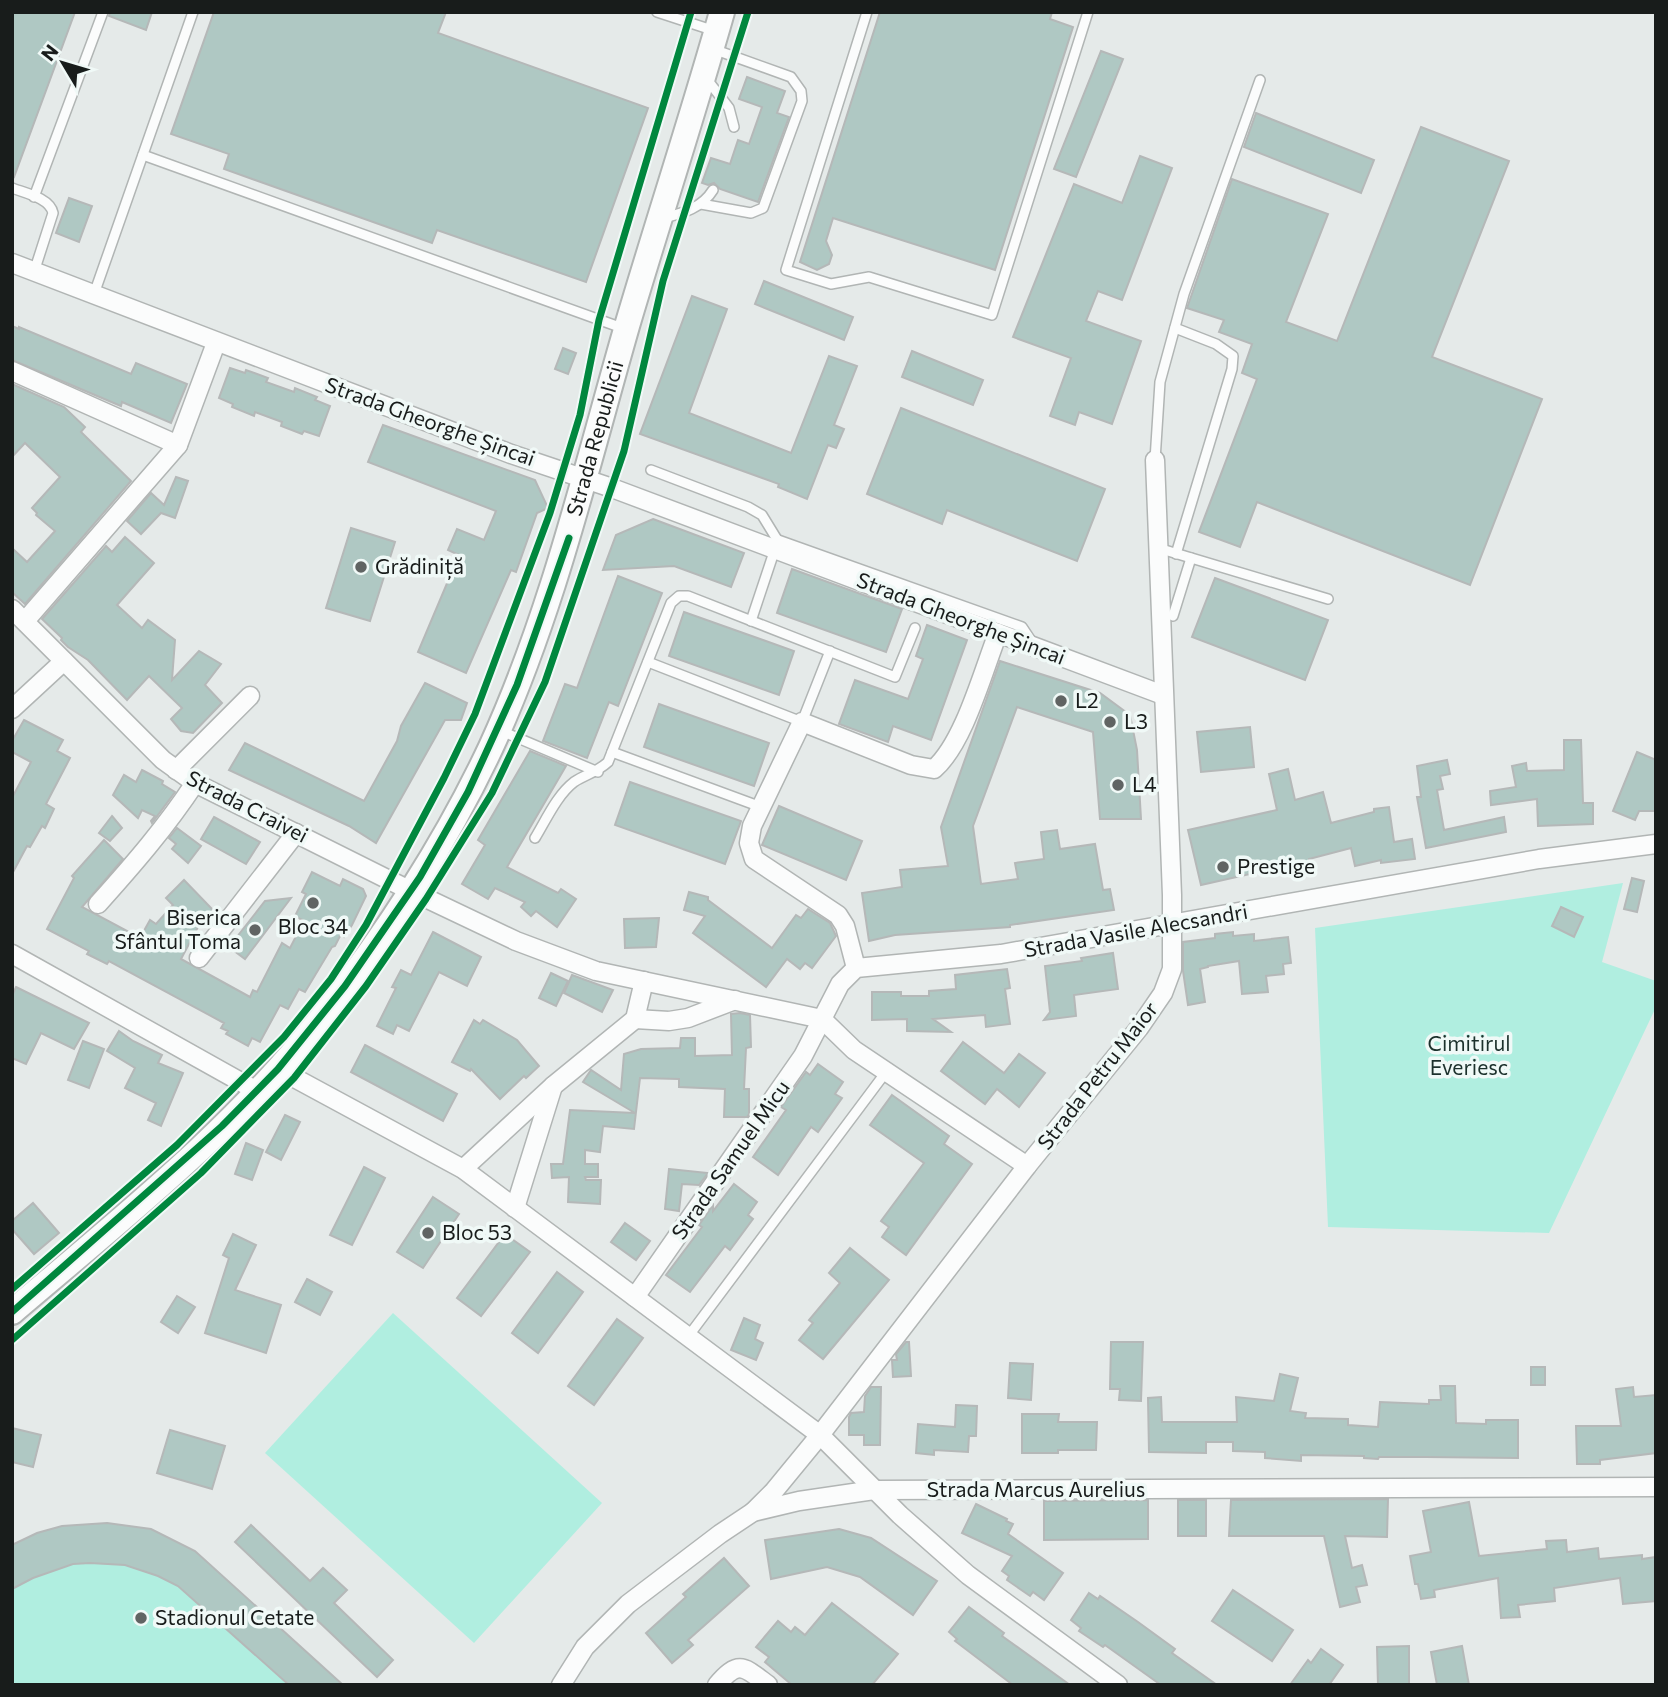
<svg xmlns="http://www.w3.org/2000/svg" width="1668" height="1697" font-family="Commissioner,sans-serif">
<style>
.green{fill:#b0eee0}
.building{fill:#afc8c3;stroke:#b5b8b8;stroke-width:2}
.lines{fill:none;stroke-linecap:round;stroke-linejoin:round}
.service-casing{stroke:#b1b5b4;stroke-width:12}
.minor-casing{stroke:#b1b5b4;stroke-width:21}
.secondary-casing{stroke:#b1b5b4;stroke-width:28}
.service{stroke:#fbfcfc;stroke-width:9}
.minor{stroke:#fbfcfc;stroke-width:18}
.secondary{stroke:#fbfcfc;stroke-width:24}
.cycleway-casing{stroke:#f0f9f7;stroke-width:11}
.cycleway{stroke:#00873e;stroke-width:7}
.poi-dot{fill:#606463;stroke:#f0f9f7;stroke-width:2.5}
.labels{text-anchor:middle;stroke-width:7;stroke-linejoin:round;paint-order:stroke}
.street-label{font-size:21px;fill:#181c1b;stroke:#f0f9f7}
.poi-label{font-size:21px;fill:#181c1b;stroke:#f0f9f7;text-anchor:start}
.park-label{font-size:21px;fill:#1c312c;stroke:#f0f9f7}
</style>
<rect width="100%" height="100%" fill="#e5eae9"/>
<!-- green -->
<g class="green">
<path d="M1623,883L1602,962L1656,981V1007L1549,1233L1328,1227L1315,928Z"/>
<path d="M393,1313L602,1503L474,1643L265,1453Z"/>
<path d="M107,1523L151,1529L195,1551L343,1685H12V1545C47,1527 69,1526 107,1523Z"/>
</g>
<!-- building -->
<g class="building">
<path d="M12,12H75L14,177L12,176Z"/>
<path d="M110,12H152L146,30L109,16Z"/>
<path d="M214,12H446L438,33L648,108L586,282L437,230L432,243L224,169L229,154L171,134Z"/>
<path d="M880,12H1052L1050,19L1073,27L995,270L833,218L826,241L832,255L829,264L817,270L800,262Z"/>
<path d="M1101,51L1123,59L1076,177L1054,169Z"/>
<path d="M747,77L785,91L777,113L789,117L758,202L720,189L714,183L708,185L702,183L711,158L730,164L738,140L749,144L762,107L739,99Z"/>
<path d="M1256,113L1374,160L1361,193L1244,147Z"/>
<path d="M1421,127L1509,161L1432,357L1542,399L1470,585L1257,502L1240,547L1199,532L1257,379L1242,373L1252,344L1219,332L1224,320L1187,308L1232,179L1328,214L1286,322L1337,341Z"/>
<path d="M1140,156L1172,168L1122,300L1098,291L1086,321L1141,341L1112,424L1079,412L1075,425L1050,416L1071,358L1013,337L1074,184L1122,203Z"/>
<path d="M69,198L92,206L79,242L56,233Z"/>
<path d="M764,281L853,317L844,340L755,304Z"/>
<path d="M692,296L727,309L689,413L791,453L829,356L857,366L834,425L844,429L836,448L828,445L807,499L778,487L779,484L640,434Z"/>
<path d="M12,326L19,329V327L131,374L136,363L187,384L171,423L122,402L121,406L12,360Z"/>
<path d="M563,348L576,353L568,374L555,369Z"/>
<path d="M912,351L983,380L973,405L902,377Z"/>
<path d="M230,368L245,373L246,370L268,378L266,382L294,392L295,388L317,397L315,400L330,406L319,436L304,431L302,434L281,426L282,422L255,412L254,416L232,407L233,404L219,398Z"/>
<path d="M12,384L64,407L85,427L81,432L131,481L25,604L12,592V548L27,562L55,531L36,515L37,513L32,508L60,477L25,443L12,457Z"/>
<path d="M901,408L1105,489L1077,561L947,510L942,524L867,494Z"/>
<path d="M383,425L535,480L548,508L537,513L516,572L511,570L466,673L418,652L459,555L448,550L457,529L484,540L496,511L368,462Z"/>
<path d="M176,477L188,481L175,518L161,513L141,534L127,521L151,493L164,505Z"/>
<path d="M653,519L744,553L731,587L674,566L603,570L616,535Z"/>
<path d="M351,528L395,542L370,621L326,608Z"/>
<path d="M125,537L154,563L117,605L142,628L148,620L175,640L172,680L199,651L221,664L205,685L222,703L193,733L181,731L171,719L182,708L149,676L127,700L88,660L68,647L61,640L62,638L42,619L106,546L112,552Z"/>
<path d="M792,569L902,609L886,652L777,613Z"/>
<path d="M618,576L662,593L618,706L609,702L587,758L543,741L565,684L577,688Z"/>
<path d="M1215,578L1328,620L1305,680L1192,637Z"/>
<path d="M684,612L794,651L779,695L669,656Z"/>
<path d="M927,625L967,640L931,740L893,726L888,742L839,724L855,680L908,699L923,659L916,656Z"/>
<path d="M1000,661L1100,693L1130,715L1137,750L1141,819H1100L1093,732L1017,707L973,826L981,884L1018,879L1015,863L1044,859L1041,832L1057,830L1060,849L1095,844L1103,890L1110,889L1114,910L1010,925V927L895,935L869,941L862,893L902,887L900,870L948,866L941,827Z"/>
<path d="M425,683L467,703L461,720H445L376,843L349,826L229,770L245,743L364,801L397,741L401,726Z"/>
<path d="M659,704L769,743L754,786L644,747Z"/>
<path d="M24,720L63,740L57,751L70,758L46,804L54,809L45,828L42,826L30,847L27,846L12,874V798L31,762L12,752V741Z"/>
<path d="M1250,727L1254,767L1201,772L1197,732Z"/>
<path d="M1564,740H1581L1583,803H1593V824L1538,826L1537,799L1491,805L1490,791L1516,787L1512,766L1526,763L1527,771L1564,770Z"/>
<path d="M530,751L566,766L507,867L558,893L561,889L576,899L557,927L536,911L531,916L521,907L525,902L495,888L488,899L462,884L485,845L478,840Z"/>
<path d="M1637,752L1656,760V811H1639L1635,820L1613,811Z"/>
<path d="M1447,760L1450,774L1440,776L1443,789L1437,790L1444,830L1504,817L1506,832L1426,848L1417,797H1421L1417,766Z"/>
<path d="M1288,769L1295,800L1323,792L1331,823L1374,812V809L1389,807L1394,842L1412,839L1415,859L1381,863V860L1355,866L1351,848L1309,859L1310,866L1291,870L1290,865L1201,885L1188,830L1277,810L1269,774Z"/>
<path d="M142,770L163,781L162,784L175,792L152,823L151,821L155,816L142,810L138,818L113,795L124,775L136,782Z"/>
<path d="M630,782L741,821L725,864L615,825Z"/>
<path d="M779,806L862,841L846,880L762,845Z"/>
<path d="M112,816L122,828L110,841L99,833Z"/>
<path d="M214,817L260,842L246,864L201,839Z"/>
<path d="M177,828L201,846L188,863L172,849L176,844L169,838Z"/>
<path d="M104,840L123,859L82,907L140,938L150,920L156,924L173,905L166,898L184,880L213,910L199,925L181,959L250,997L253,990L257,992L282,943L290,948L304,921L295,916L306,894L302,892L312,872L340,886L343,879L363,889L366,896L352,925L344,937L341,934L335,946L332,947L305,992L299,989L288,1009L280,1005L260,1042L252,1038L248,1046L226,1034L228,1031L221,1028L224,1023L109,961L107,964L87,954L89,951L47,929L74,878L72,876Z"/>
<path d="M1632,878L1644,881L1637,912L1624,909Z"/>
<path d="M689,892L708,897V900L772,948L796,915L801,918L808,909L830,923L836,936L812,968L805,963L800,969L787,959L766,987L693,933L705,916L684,910Z"/>
<path d="M291,898L245,959L229,947L265,901Z"/>
<path d="M1561,907L1583,917L1574,937L1552,926Z"/>
<path d="M659,918L656,947L625,948L624,919Z"/>
<path d="M433,932L481,957L467,986L439,972L409,1031L397,1025L393,1034L377,1026L396,988L392,987L401,970L411,975Z"/>
<path d="M1233,932V936L1254,934V941L1288,937L1291,963L1283,964L1284,974L1266,976L1268,992L1242,994L1239,961L1208,966V967L1200,969L1205,1002L1188,1005L1183,971V942L1215,938V934Z"/>
<path d="M1113,953L1118,989L1074,995L1076,1016L1044,1020L1050,1012L1045,966L1082,961L1081,958Z"/>
<path d="M1007,969L1010,988L1005,989L1010,1024L986,1027L985,1015L933,1019L951,1032L907,1031V1019L872,1020V992H901V996H929V991L956,989L955,975Z"/>
<path d="M551,973L568,981L556,1006L539,998Z"/>
<path d="M572,975L613,990L602,1012L564,993Z"/>
<path d="M16,987L89,1023L74,1049L41,1033L26,1064L12,1058V996Z"/>
<path d="M740,1013L750,1015L751,1047L746,1048L744,1089H749V1114L747,1117H724L725,1089L679,1087V1079L640,1078L634,1129L603,1126L600,1152L585,1150V1164H598V1177H585L586,1180H601L600,1204L568,1202L569,1177L552,1178L551,1164H563L570,1110L635,1113L583,1082L591,1070L621,1090L624,1054L641,1049L680,1048L681,1038H695V1056L732,1055L731,1014Z"/>
<path d="M474,1020L480,1024L483,1020L517,1040L539,1066L526,1078L524,1076L500,1099L471,1069L470,1071L452,1062Z"/>
<path d="M119,1031L133,1041L162,1055L158,1063L183,1073L161,1126L148,1120L156,1103L125,1088L135,1068L107,1051Z"/>
<path d="M83,1041L104,1049L89,1088L68,1080Z"/>
<path d="M963,1042L1004,1073L1019,1054L1045,1073L1019,1107L997,1089L985,1104L941,1071Z"/>
<path d="M365,1045L457,1094L443,1121L351,1072Z"/>
<path d="M818,1064L843,1082L835,1094L842,1098L818,1132L811,1127L778,1175L753,1157L786,1110L781,1107L806,1072L810,1075Z"/>
<path d="M892,1095L949,1136L944,1144L972,1164L906,1255L882,1237L889,1227L881,1221L924,1163L870,1125Z"/>
<path d="M285,1115L300,1122L281,1160L266,1152Z"/>
<path d="M246,1143L263,1150L252,1180L235,1174Z"/>
<path d="M364,1167L385,1178L352,1245L330,1235Z"/>
<path d="M669,1169L708,1173L699,1185L682,1184L679,1211L665,1209Z"/>
<path d="M734,1184L757,1202L748,1215L753,1219L730,1250L725,1246L690,1292L666,1275L702,1227L699,1225L713,1205V1211Z"/>
<path d="M433,1197L459,1214L423,1268L397,1252Z"/>
<path d="M33,1203L59,1233L34,1254L12,1229V1221Z"/>
<path d="M625,1223L650,1241L636,1260L611,1242Z"/>
<path d="M233,1234L256,1245L235,1290L281,1305L266,1353L205,1333L229,1258L223,1255Z"/>
<path d="M505,1234L530,1252L481,1316L457,1298Z"/>
<path d="M850,1248L889,1280L823,1359L799,1340L813,1323L809,1320L840,1283L829,1273Z"/>
<path d="M557,1272L583,1292L538,1353L512,1333Z"/>
<path d="M307,1279L332,1292L320,1315L295,1302Z"/>
<path d="M177,1296L195,1307L178,1333L161,1322Z"/>
<path d="M744,1318L760,1325L755,1339L763,1343L756,1360L731,1350Z"/>
<path d="M617,1319L643,1338L594,1405L568,1386Z"/>
<path d="M906,1342H909L911,1376L893,1377L892,1360H897L896,1354Z"/>
<path d="M1111,1342H1143L1141,1401L1119,1400L1120,1389H1110Z"/>
<path d="M1010,1363L1033,1364L1031,1400L1008,1398Z"/>
<rect x="1531" y="1367" width="14" height="18"/>
<path d="M1280,1374L1298,1378L1290,1411L1306,1413L1305,1418L1348,1419V1425L1378,1427L1380,1402L1429,1404V1400H1441L1440,1386H1455L1456,1423L1486,1424V1420H1518V1458L1426,1457H1379L1378,1459L1364,1458V1456L1301,1455V1461L1265,1458V1452L1233,1451V1442H1206V1453L1149,1452L1148,1398L1161,1397L1162,1422H1237L1236,1397L1274,1401Z"/>
<path d="M871,1387H881L880,1445H864V1435H849V1417L851,1413L864,1412L865,1396Z"/>
<path d="M1633,1387L1634,1397L1656,1395V1453L1600,1460V1464H1577L1576,1426H1621L1616,1389Z"/>
<path d="M956,1405L977,1406L976,1436H969L968,1452L934,1450V1455L916,1453L918,1424L955,1427Z"/>
<path d="M1022,1414H1059L1058,1422H1097L1096,1450H1058V1453H1022Z"/>
<path d="M12,1428L41,1435L33,1467L12,1462Z"/>
<path d="M170,1430L225,1446L212,1489L157,1473Z"/>
<path d="M1388,1499L1387,1537L1345,1536L1352,1568L1362,1565L1367,1585L1356,1587L1360,1602L1340,1607L1324,1536H1229L1231,1500Z"/>
<path d="M1148,1500V1539L1044,1540V1501Z"/>
<rect x="1178" y="1500" width="28" height="36"/>
<path d="M1469,1502L1479,1556L1547,1549L1546,1541L1566,1540L1567,1552L1598,1548L1599,1559L1642,1555V1559L1656,1557V1601L1623,1604L1620,1578L1554,1588L1555,1601L1518,1605L1520,1617L1501,1618L1498,1578L1434,1590L1435,1597L1421,1599L1418,1584H1415L1410,1556L1431,1552L1423,1511Z"/>
<path d="M976,1504L1007,1519L1006,1521L1013,1524L1008,1534L1063,1573L1044,1600L1033,1592L1030,1596L1007,1580L1009,1576L1002,1571L1012,1556L962,1533Z"/>
<path d="M107,1523L151,1529L195,1551L343,1685H289L178,1586L158,1576L125,1565L90,1563L73,1564L33,1578L12,1589V1545L37,1533L62,1526Z"/>
<path d="M251,1525L310,1581L323,1568L347,1590L334,1603L393,1660L377,1677L235,1542Z"/>
<path d="M839,1529L871,1538L937,1581L913,1615L860,1577L827,1567L771,1579L765,1540Z"/>
<path d="M724,1558L749,1586L688,1640L693,1645L672,1663L646,1633L686,1597L683,1594Z"/>
<path d="M1233,1590L1293,1630L1272,1661L1212,1621Z"/>
<path d="M1089,1593L1098,1599L1100,1596L1138,1622L1175,1649L1172,1653L1217,1685H1161L1105,1645L1103,1647L1079,1631L1081,1628L1071,1620Z"/>
<path d="M832,1603L898,1654L872,1685H792L765,1662L769,1657L756,1647L778,1621L791,1632L795,1627L805,1635Z"/>
<path d="M969,1607L1004,1633L1002,1636L1070,1685H1013L955,1641L957,1639L949,1632Z"/>
<path d="M1409,1646V1685H1378L1377,1647Z"/>
<path d="M1462,1646L1469,1685H1437L1431,1652Z"/>
<path d="M1321,1649L1343,1665L1329,1685H1290L1308,1660L1311,1663Z"/>
</g>
<g class="lines">
<defs>
<g id="service">
<path d="M657,12L715,31"/>
<path d="M867,12L786,270L831,284L869,277L992,315L1088,12"/>
<path d="M706,78L729,108L734,127"/>
<path d="M143,155L625,329"/>
<path d="M12,188C25,193 50,198 53,213L34,272"/>
<path d="M34,197L103,12"/>
<path d="M701,204L751,213L763,208L802,101L801,91L791,77L713,49"/>
<path d="M664,218C683,213 702,208 713,190"/>
<path d="M94,294L193,12"/>
<path d="M1175,328L1216,344L1233,356L1232,369L1176,554"/>
<path d="M1155,460L1160,382L1184,294L1260,80"/>
<path d="M651,470L748,507L762,515L781,546"/>
<path d="M778,540L1022,627L1032,642"/>
<path d="M1158,548L1328,599"/>
<path d="M1173,616L1191,558"/>
<path d="M751,621L775,549"/>
<path d="M648,662L802,722L830,651"/>
<path d="M499,730L598,772"/>
<path d="M612,752L761,807"/>
<path d="M535,838C546,820 557,795 574,782C586,774 596,773 608,762L671,603L679,596H688L895,677L915,628"/>
<path d="M687,1338L886,1072"/>
</g>
<g id="minor">
<path d="M12,263L511,454L612,488L1163,695"/>
<path d="M12,371L178,445"/>
<path d="M12,609L163,760L195,783L411,891L516,941L596,971L822,1019"/>
<path d="M25,621L178,445L216,343"/>
<path d="M12,709L64,661"/>
<path d="M176,770L250,696"/>
<path d="M98,904C133,865 166,827 195,783"/>
<path d="M12,954L257,1091"/>
<path d="M199,958L296,833"/>
<path d="M856,968L845,926L838,915L754,859L749,843L752,826L802,722L911,765L934,769C964,743 983,671 998,633"/>
<path d="M635,1019L669,1021L688,1018L735,1000"/>
<path d="M822,1019L854,1050L1027,1166"/>
<path d="M278,1069L463,1169L820,1435L900,1515L968,1575L1118,1685"/>
<path d="M463,1169L553,1086L635,1019L644,981"/>
<path d="M515,1208L553,1086"/>
<path d="M635,1297L803,1056L840,984L856,968L1001,954L1539,859L1656,844"/>
<path d="M753,1512L774,1491L820,1435L1027,1166L1139,1028L1163,993L1172,969V895L1155,460"/>
<path d="M561,1685L585,1647L628,1604L720,1534L753,1512L799,1501L874,1490L1656,1487"/>
<path d="M717,1685C739,1659 744,1667 768,1685"/>
</g>
<g id="secondary">
<path id="s1" d="M12,1312C121,1219 238,1127 326,1012C389,930 447,841 491,747C553,612 586,468 627,326C658,221 692,118 722,12"/>
</g>
</defs>
<!-- service casing -->
<use href="#service" class="service-casing"/>
<!-- minor casing -->
<use href="#minor" class="minor-casing"/>
<!-- secondary casing -->
<use href="#secondary" class="secondary-casing"/>
<!-- service -->
<use href="#service" class="service"/>
<!-- minor -->
<use href="#minor" class="minor"/>
<!-- secondary -->
<use href="#secondary" class="secondary"/>
<defs>
<g id="cycleway">
<path d="M12,1289L177,1145L284,1037L331,979L366,925L444,778L475,714L550,513L580,415L599,320L691,12"/>
<path d="M12,1312L222,1126L278,1069L345,986L420,877L468,792L517,685L569,538"/>
<path d="M12,1340L201,1173L294,1078L366,986L426,899L492,793L545,682L624,451L663,281L748,12"/>
</g>
</defs>
<!-- cycleway casing -->
<use href="#cycleway" class="cycleway-casing"/>
<!-- cycleway -->
<use href="#cycleway" class="cycleway"/>
</g>
<!-- markers -->
<g class="poi-dot">
<circle cx="361" cy="567" r="7"/>
<circle cx="1061" cy="701" r="7"/>
<circle cx="1110" cy="722" r="7"/>
<circle cx="1118" cy="785" r="7"/>
<circle cx="1223" cy="867" r="7"/>
<circle cx="313" cy="903" r="7"/>
<circle cx="255" cy="930" r="7"/>
<circle cx="428" cy="1233" r="7"/>
<circle cx="141" cy="1618" r="7"/>
</g>
<g class="labels">
<!-- street labels -->
<g class="street-label">
<text transform="translate(430 422) rotate(20)" y="7">Strada Gheorghe Șincai</text>
<text dy="7" stroke="none"><textPath href="#s1" startOffset="1074">Strada Republicii</textPath></text>
<text transform="translate(961 619) rotate(21)" y="7">Strada Gheorghe Șincai</text>
<text transform="translate(247 807) rotate(27)" y="7">Strada Craivei</text>
<text transform="translate(1136 931) rotate(-10)" y="7">Strada Vasile Alecsandri</text>
<text transform="translate(1098 1076) rotate(-52)" y="7">Strada Petru Maior</text>
<text transform="translate(731 1160) rotate(-55)" y="7">Strada Samuel Micu</text>
<text x="1036" y="1497">Strada Marcus Aurelius</text>
</g>
<!-- poi labels -->
<g class="poi-label">
<text x="375" y="574">Grădiniță</text>
<text x="1075" y="708">L2</text>
<text x="1124" y="729">L3</text>
<text x="1132" y="792">L4</text>
<text x="1237" y="874">Prestige</text>
<text x="241" y="925" text-anchor="end">Biserica<tspan x="241" dy="24">Sfântul Toma</tspan></text>
<text x="313" y="934" text-anchor="middle">Bloc 34</text>
<text x="442" y="1240">Bloc 53</text>
<text x="155" y="1625">Stadionul Cetate</text>
</g>
<!-- park labels -->
<g class="park-label">
<text x="1469" y="1051">Cimitirul<tspan x="1469" dy="24">Everiesc</tspan></text>
</g>
</g>
<!-- border -->
<rect width="1668" height="1697" fill="none" stroke="#181c1b" stroke-width="28"/>
<!-- north arrow -->
<g transform="translate(63 63) rotate(308)" stroke="#f0f9f7" stroke-width="5" paint-order="stroke">
<path d="M0-5L12 26L0 18L-12 26Z" fill="#181c1b"/>
<text y="-10" font-size="19" font-weight="bold" text-anchor="middle" fill="#181c1b">N</text>
</g>
</svg>
